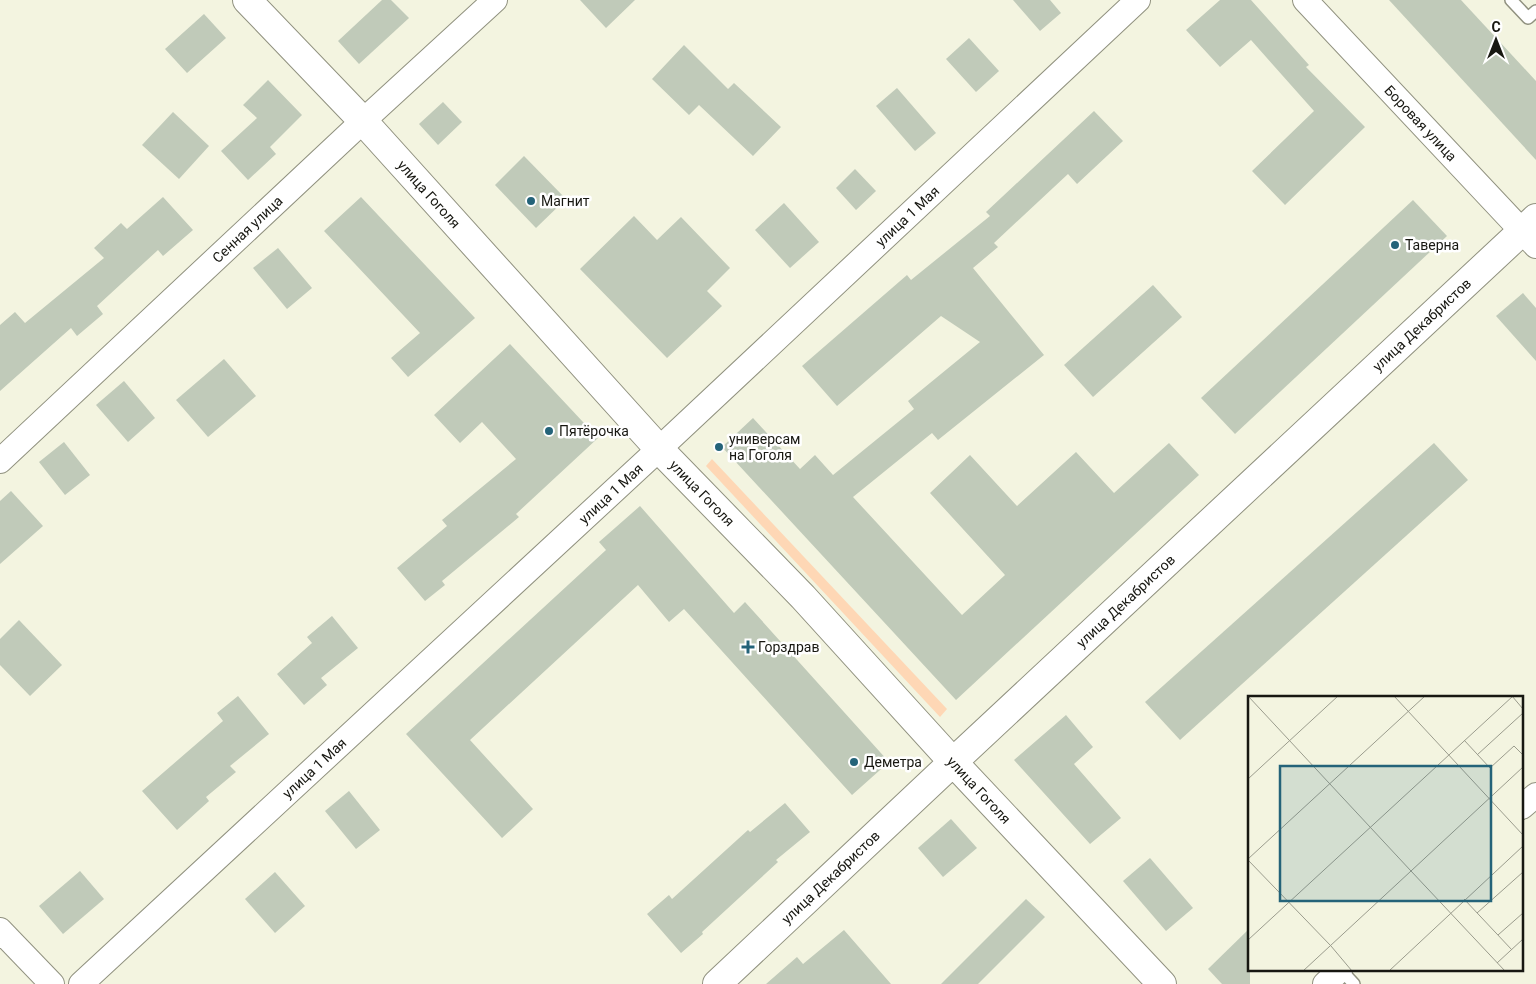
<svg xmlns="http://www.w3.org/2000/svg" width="1536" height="984" font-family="Roboto,sans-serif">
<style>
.green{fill:#fed7b5}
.building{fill:#c0cab9}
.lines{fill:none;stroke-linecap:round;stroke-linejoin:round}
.service-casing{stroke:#90917f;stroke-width:14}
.minor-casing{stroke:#90917f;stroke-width:26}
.tertiary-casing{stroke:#90917f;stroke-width:30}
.primary-casing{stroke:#90917f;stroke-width:30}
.service{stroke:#fff;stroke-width:11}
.minor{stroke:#fff;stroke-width:24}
.tertiary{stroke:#fff;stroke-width:28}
.primary{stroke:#fff;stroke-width:28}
.poi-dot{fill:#246379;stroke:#fff;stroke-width:2}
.labels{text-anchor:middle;stroke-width:5;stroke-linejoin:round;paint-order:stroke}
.street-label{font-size:14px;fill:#171711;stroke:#fff}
.poi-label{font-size:14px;fill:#171711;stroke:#fff;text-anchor:start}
.inset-road{fill:none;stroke:#9b9c8d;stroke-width:1}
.view{fill:#246379;fill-opacity:0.15;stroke:#246379;stroke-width:2.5}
.inset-edge{fill:none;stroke:#171711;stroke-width:2.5}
</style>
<rect width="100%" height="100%" fill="#f3f4e0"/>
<!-- green -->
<path class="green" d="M712,459L947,709L940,717L706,466Z"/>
<!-- building -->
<g class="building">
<path d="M382,0H391L409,18L359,64L338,41Z"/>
<path d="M580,0H635L606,28Z"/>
<path d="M1013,0H1050L1061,13L1040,31Z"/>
<path d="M1220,0H1251L1309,65L1306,67L1365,127L1285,205L1252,171L1314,111L1251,40L1220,67L1186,30Z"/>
<path d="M1389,0H1461L1536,81V160Z"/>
<path d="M204,14L226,38L187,73L165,49Z"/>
<path d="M969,38L999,71L976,92L946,59Z"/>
<path d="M684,45L728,89L734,83L781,127L753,156L699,105L689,115L652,79Z"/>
<path d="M268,80L302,115L270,147L276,154L248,180L221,151L257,118L243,105Z"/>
<path d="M897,88L936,133L915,151L876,106Z"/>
<path d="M443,102L462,122L438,145L419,124Z"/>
<path d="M1094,111L1123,141L1077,184L1068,174L994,243L998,247L973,268L1044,355L938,440L932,433L853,497L962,615L1005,575L930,493L970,455L1017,506L1076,452L1114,493L1169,443L1199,475L956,700L722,447L753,418L800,469L815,455L833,475L914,409L908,401L980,342L941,316L837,406L802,366L907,275L911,280L990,216L986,212Z"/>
<path d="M173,112L209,146L179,179L142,145Z"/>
<path d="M524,156L566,199L536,228L495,185Z"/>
<path d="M855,169L876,191L856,210L836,188Z"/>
<path d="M163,197L193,230L163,256L158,250L97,306L103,314L77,336L71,328L0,391V325L15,312L25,323L104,258L94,248L121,223L127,229Z"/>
<path d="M361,197L475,318L408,377L391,358L420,333L324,231Z"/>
<path d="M1413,200L1447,236L1235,434L1201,398Z"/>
<path d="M784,203L819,242L790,268L755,230Z"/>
<path d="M634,216L657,240L681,217L730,268L707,291L722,306L667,358L580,269Z"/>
<path d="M278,248L312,288L287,309L253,268Z"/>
<path d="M1153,285L1182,317L1093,397L1064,365Z"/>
<path d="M1523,293L1536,308V361L1496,316Z"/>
<path d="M510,344L598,438L516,514L519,517L442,581L445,585L425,601L397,568L447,526L442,520L516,459L482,422L460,443L434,415Z"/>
<path d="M224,359L256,396L208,437L176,400Z"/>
<path d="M124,381L155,418L128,442L96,405Z"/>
<path d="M64,442L90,475L65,495L39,462Z"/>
<path d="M1434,443L1468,480L1180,740L1145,702Z"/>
<path d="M11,491L43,526L0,564V501Z"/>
<path d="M640,506L734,613L745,602L889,762L852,795L684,609L669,622L638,585L470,740L533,809L502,838L406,734L606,550L599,542Z"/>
<path d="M332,616L358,648L321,678L327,685L304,705L277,674L312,643L307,637Z"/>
<path d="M19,620L62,665L30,696L0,665V639Z"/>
<path d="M238,696L269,734L230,766L236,772L206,797L209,801L177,830L142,791L223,721L217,713Z"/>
<path d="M1066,715L1093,747L1074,764L1121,818L1090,844L1014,760Z"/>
<path d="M349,791L380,830L356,849L325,811Z"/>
<path d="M785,803L810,832L776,860L778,862L702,932L703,934L681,953L647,914L669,895L672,899L748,830L750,832Z"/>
<path d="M951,819L977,848L943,877L918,848Z"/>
<path d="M1150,858L1193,908L1166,931L1123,881Z"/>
<path d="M80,871L104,899L63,934L39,906Z"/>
<path d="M275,872L305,906L275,933L245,899Z"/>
<path d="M1026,899L1045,917L978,984H941Z"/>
<path d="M1250,928V984H1222L1208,969Z"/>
<path d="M844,930L891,984H766L797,957L803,964Z"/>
</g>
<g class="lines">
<defs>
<g id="service">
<path d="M1511,0L1528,18L1536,11"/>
<path d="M1341,970L1354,984"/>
</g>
<g id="minor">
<path id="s1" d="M1305,0L1536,246"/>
<path id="s2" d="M0,461L363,121L495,0"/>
<path d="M1522,807L1536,795"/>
<path d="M0,930L52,984"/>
<path id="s3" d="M81,984L659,449L1138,0"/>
<path d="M1325,984L1340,970"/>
</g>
<g id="tertiary">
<path id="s4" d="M247,0L363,121L659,449L803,597L953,762L1536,218"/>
</g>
<g id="primary">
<path id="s5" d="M717,984L953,762L1162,984"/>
</g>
</defs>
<!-- service casing -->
<use href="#service" class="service-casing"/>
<!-- minor casing -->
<use href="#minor" class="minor-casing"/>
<!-- tertiary casing -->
<use href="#tertiary" class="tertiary-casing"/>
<!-- primary casing -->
<use href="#primary" class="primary-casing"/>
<!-- service -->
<use href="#service" class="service"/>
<!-- minor -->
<use href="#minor" class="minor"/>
<!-- tertiary -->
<use href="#tertiary" class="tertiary"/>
<!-- primary -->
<use href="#primary" class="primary"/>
</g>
<!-- markers -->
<g class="poi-dot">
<circle cx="531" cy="201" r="5"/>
<circle cx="1395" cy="245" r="5"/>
<circle cx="549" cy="431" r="5"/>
<circle cx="719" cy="447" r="5"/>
<path d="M745.5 639.5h5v5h5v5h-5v5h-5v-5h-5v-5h5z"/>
<circle cx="854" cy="762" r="5"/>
</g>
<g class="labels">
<!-- street labels -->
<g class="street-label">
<text dy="5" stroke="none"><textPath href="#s1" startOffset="169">Боровая улица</textPath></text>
<text dy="5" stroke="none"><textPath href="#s4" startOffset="266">улица Гоголя</textPath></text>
<text dy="5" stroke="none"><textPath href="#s3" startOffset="1128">улица 1 Мая</textPath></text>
<text dy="5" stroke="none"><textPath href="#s2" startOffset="339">Сенная улица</textPath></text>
<text dy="5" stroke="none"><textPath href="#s4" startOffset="1680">улица Декабристов</textPath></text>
<text dy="5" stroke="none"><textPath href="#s3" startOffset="722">улица 1 Мая</textPath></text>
<text dy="5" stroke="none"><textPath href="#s4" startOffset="671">улица Гоголя</textPath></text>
<text dy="5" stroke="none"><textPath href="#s4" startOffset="1275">улица Декабристов</textPath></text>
<text dy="5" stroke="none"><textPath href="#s3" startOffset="318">улица 1 Мая</textPath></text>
<text transform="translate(979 790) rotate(47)" y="5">улица Гоголя</text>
<text dy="5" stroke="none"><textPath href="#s5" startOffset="156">улица Декабристов</textPath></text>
</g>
<!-- poi labels -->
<g class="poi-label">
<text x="541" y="206">Магнит</text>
<text x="1405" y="250">Таверна</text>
<text x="559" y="436">Пятёрочка</text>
<text x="729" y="444">универсам<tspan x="729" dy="16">на Гоголя</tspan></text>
<text x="758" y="652">Горздрав</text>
<text x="864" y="767">Деметра</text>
</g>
</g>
<!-- overview -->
<g transform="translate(1248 696)">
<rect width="275" height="275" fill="#f3f4e0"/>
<path class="inset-road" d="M0,0L163,175L275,71M146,0L275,139M264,0L275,13M216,44L242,72L266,50L275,59M229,59L275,17M0,83L90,0M0,163L177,0M0,164L83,250M216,203L264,254M229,217L275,176M250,239L275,217M0,244L265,0M83,250L104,275M249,267L275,243M55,275L163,175L257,275M141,275L275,150"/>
<path class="view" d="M32,70H243V205H32Z"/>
<rect width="275" height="275" class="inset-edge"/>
</g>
<!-- north arrow -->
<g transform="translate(1496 40)" stroke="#ffffff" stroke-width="4" paint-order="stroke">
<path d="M0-4L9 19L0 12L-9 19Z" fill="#171711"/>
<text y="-8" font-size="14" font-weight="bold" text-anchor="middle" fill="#171711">С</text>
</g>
</svg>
